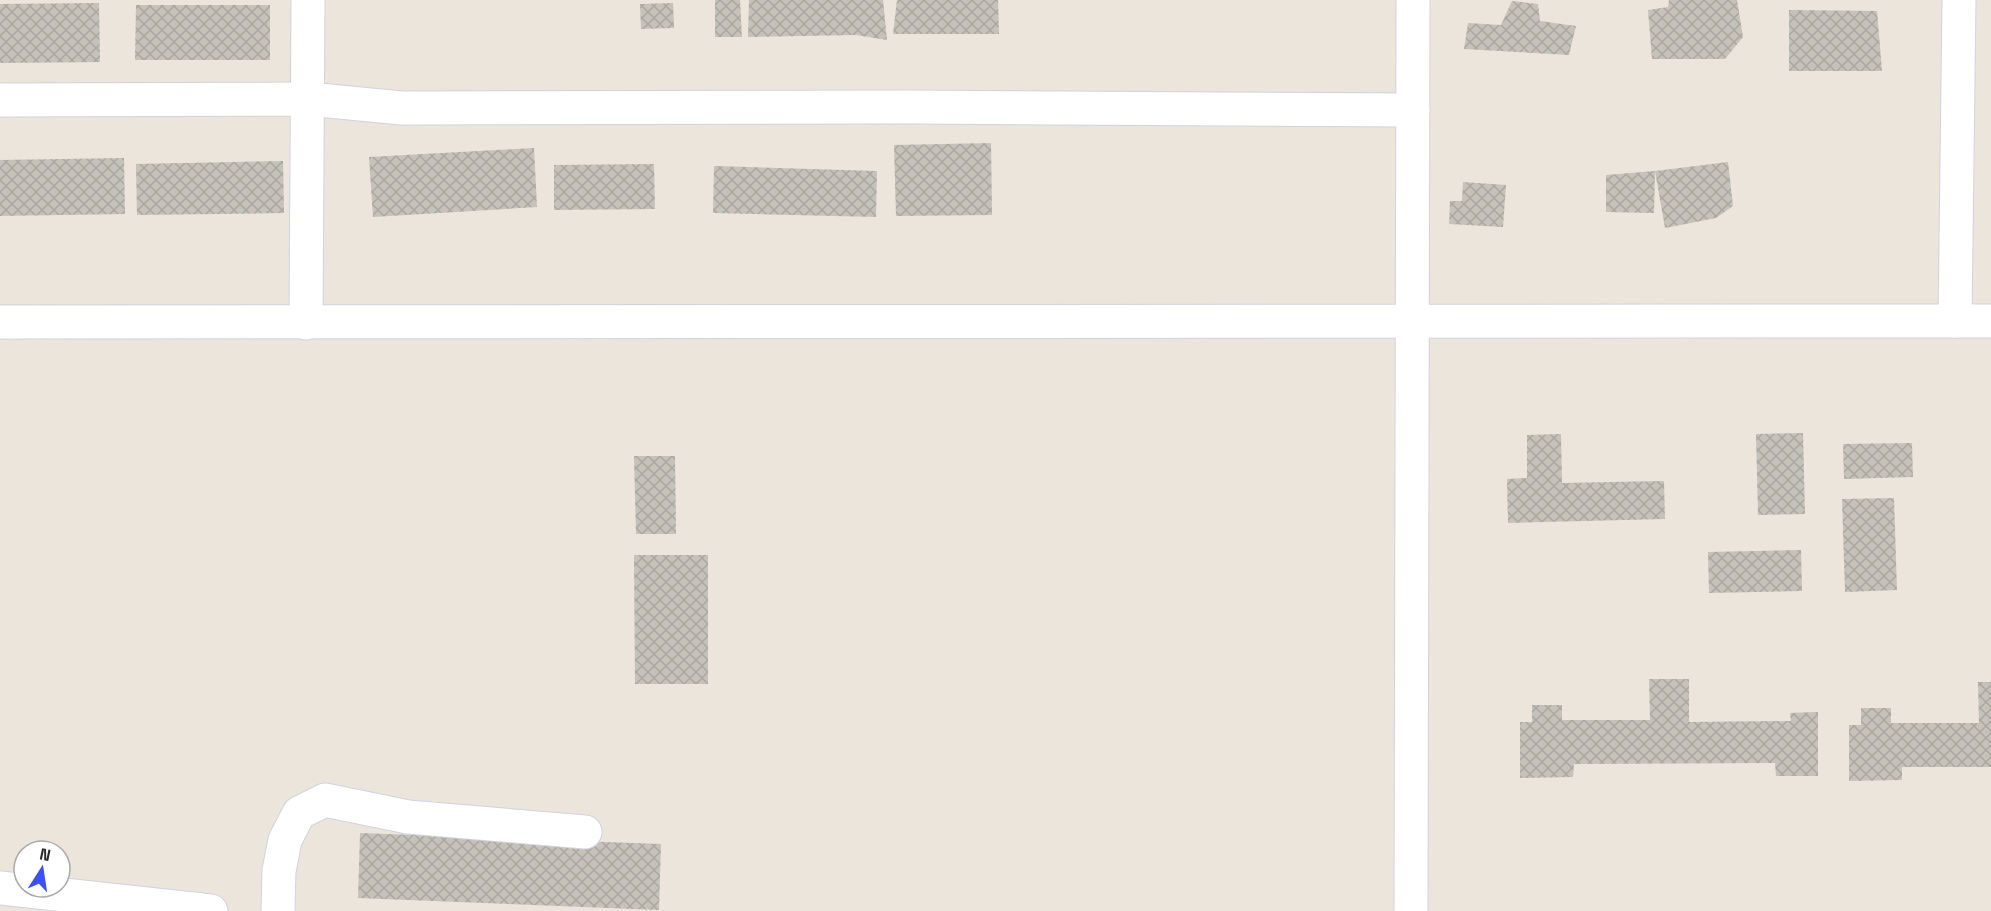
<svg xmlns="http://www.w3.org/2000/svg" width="1991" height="911" font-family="'Space Grotesk',sans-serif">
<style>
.building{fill:url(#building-cross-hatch)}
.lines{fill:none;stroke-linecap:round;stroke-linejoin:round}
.street-casing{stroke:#d0d2e2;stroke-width:35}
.street{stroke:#fff;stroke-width:33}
</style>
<defs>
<pattern id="building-cross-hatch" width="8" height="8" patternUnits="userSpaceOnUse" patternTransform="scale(1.5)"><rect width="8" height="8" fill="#c6c2ba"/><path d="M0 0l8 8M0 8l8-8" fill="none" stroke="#aaa7a0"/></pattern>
</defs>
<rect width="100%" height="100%" fill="#ebe5db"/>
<!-- building -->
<g class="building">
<path d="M715,0H740L742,37H715Z"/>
<path d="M749,0H883L887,40L856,35L748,37Z"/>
<path d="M897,0H998L999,34H893Z"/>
<path d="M1669,0H1737L1743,37L1725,59H1652L1648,10L1668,7Z"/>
<path d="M1512,1L1538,4L1540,21L1576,26L1569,55L1464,49L1468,23L1501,25Z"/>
<path d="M99,3L100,62L0,63V4Z"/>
<path d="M673,3L674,28L641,29L640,4Z"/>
<path d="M136,5H270V60H135Z"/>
<path d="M1789,10L1877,11L1882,71H1789Z"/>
<path d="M991,143L992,215L896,216L894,145Z"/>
<path d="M534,148L537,207L373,217L369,157Z"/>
<path d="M124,158L125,214L0,216V160Z"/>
<path d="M283,161L284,213L137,215L136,164Z"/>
<path d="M1728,162L1733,206L1716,218L1665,228L1655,171Z"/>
<path d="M654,164L655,209L554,210V165Z"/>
<path d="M714,166L877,171L876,217L713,213Z"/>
<path d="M1655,171L1654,213L1606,212V175Z"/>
<path d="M1463,182L1506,185L1503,227L1449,224L1450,201H1462Z"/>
<path d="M1803,433L1805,514L1758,515L1756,434Z"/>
<path d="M1561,434L1562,483L1664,481L1665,519L1508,523L1507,479L1527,478V435Z"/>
<path d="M1912,443L1913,477L1844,479L1843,444Z"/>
<path d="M634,456H675L676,534H636Z"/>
<path d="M1894,498L1897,590L1845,592L1842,499Z"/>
<path d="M1801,550L1802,591L1709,593L1708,552Z"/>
<path d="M634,555H708V684H635Z"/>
<path d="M1649,679H1689V722L1791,721L1790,713L1818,712V776H1776L1775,763L1574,764L1573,777L1520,778V722H1532V705H1562V720H1650Z"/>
<path d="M1978,682H1991V767H1902V780L1849,781V725H1861V708H1891V723H1979Z"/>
<path d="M360,833L661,844L659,910L358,898Z"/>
</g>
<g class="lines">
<defs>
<g id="street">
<path d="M0,100L308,99L402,108L911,107L1413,110"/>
<path d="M1955,321L1959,0"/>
<path d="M0,322L1991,321"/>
<path d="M306,323L308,0"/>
<path d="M0,888L211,911"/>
<path d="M278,911L279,871L285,840L299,813L325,800L408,817L585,832"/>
<path d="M1411,911L1413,0"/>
</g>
</defs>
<!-- street casing -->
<use href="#street" class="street-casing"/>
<!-- street -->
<use href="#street" class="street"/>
</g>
<!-- north arrow -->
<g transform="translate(42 869) rotate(12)"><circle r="28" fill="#ffffff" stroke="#a9a9a9" stroke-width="1.5"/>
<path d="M0-4.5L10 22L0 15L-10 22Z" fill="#3c50f6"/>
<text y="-9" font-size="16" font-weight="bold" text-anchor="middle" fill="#292929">N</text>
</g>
</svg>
